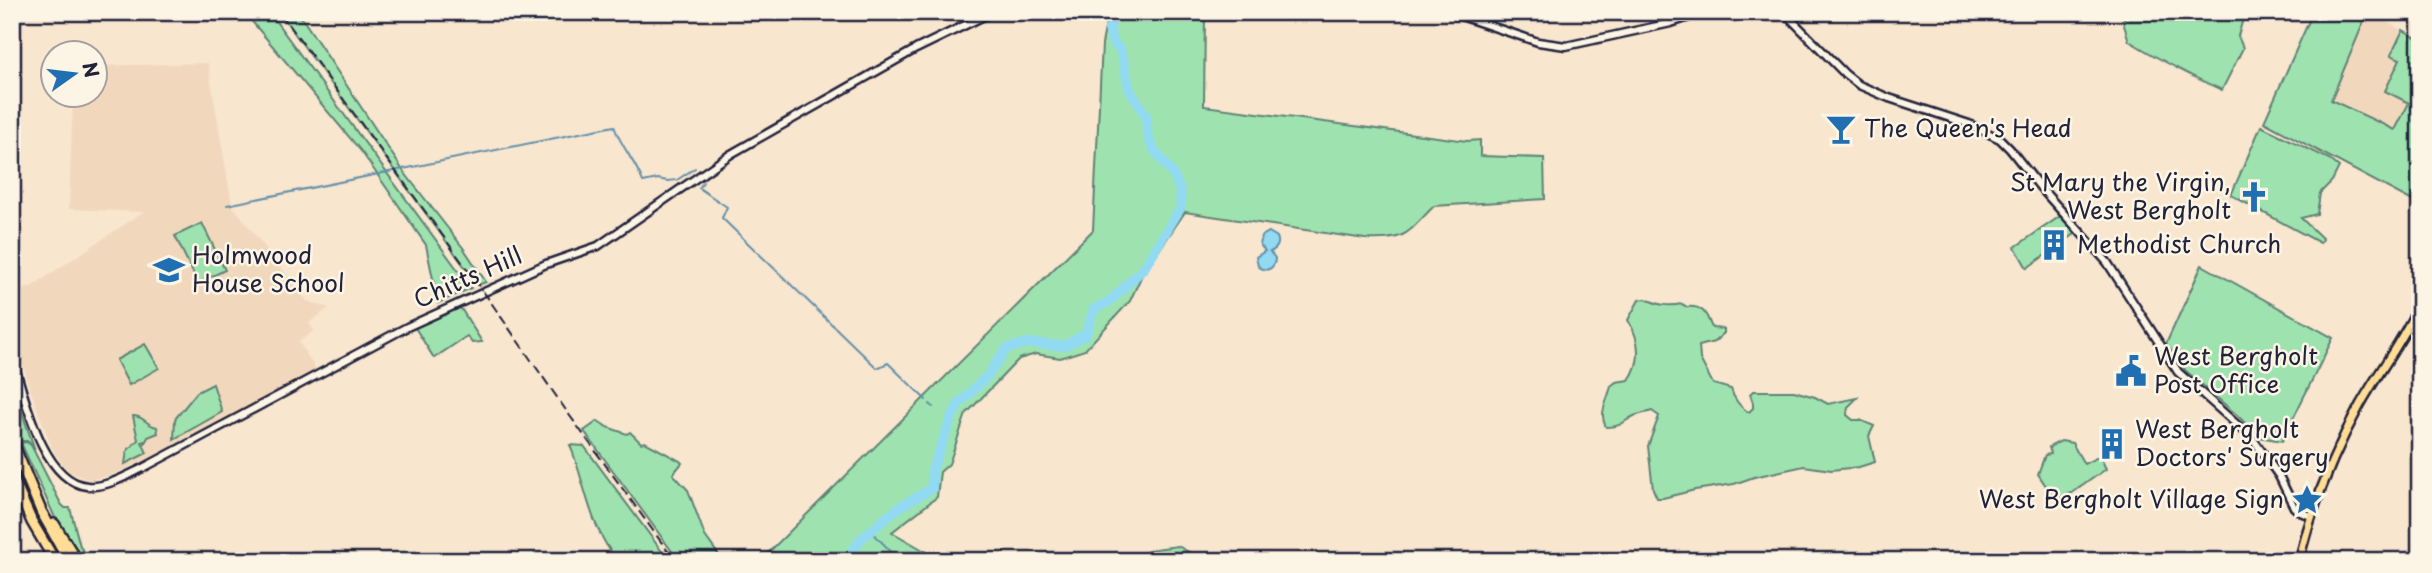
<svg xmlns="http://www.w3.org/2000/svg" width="2432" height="573" font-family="'Playpen Sans',sans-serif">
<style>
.built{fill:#f1d8bd}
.green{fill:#9ee3af;stroke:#608275;stroke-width:2}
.water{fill:#91daf2;stroke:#6590a9;stroke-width:2}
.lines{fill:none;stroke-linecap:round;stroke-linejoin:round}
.stream{stroke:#6590a9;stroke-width:2}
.river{stroke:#91daf2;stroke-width:10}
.minor-casing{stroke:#22223b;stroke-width:11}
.major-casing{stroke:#22223b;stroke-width:12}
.highway-casing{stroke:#22223b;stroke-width:14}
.minor{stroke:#fcf5e5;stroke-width:6}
.major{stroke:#ffdd96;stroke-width:7}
.highway{stroke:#ffdd96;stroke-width:9}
.rail{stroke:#22223b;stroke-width:2;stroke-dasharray:10 5;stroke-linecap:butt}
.labels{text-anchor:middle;stroke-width:5;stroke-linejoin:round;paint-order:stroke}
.poi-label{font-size:24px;fill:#22223b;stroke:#fcf5e5;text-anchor:start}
.street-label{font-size:24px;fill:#22223b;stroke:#fcf5e5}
</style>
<rect width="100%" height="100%" fill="#f8e6cf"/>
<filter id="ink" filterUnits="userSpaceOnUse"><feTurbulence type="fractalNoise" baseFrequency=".0143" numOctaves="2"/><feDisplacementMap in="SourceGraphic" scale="14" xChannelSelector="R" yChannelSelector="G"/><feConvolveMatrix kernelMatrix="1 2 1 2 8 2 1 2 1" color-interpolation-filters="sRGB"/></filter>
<g filter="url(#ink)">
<!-- built -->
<g class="built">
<path d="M2368,12L2420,40V79L2396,130L2331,100Z"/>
<path d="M208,63L232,205L307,301L329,308L309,323L314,331L299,342L316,370L140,463L109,476L89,480L69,472L57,457L51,446L30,389L12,328V294L31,287L143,212L69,209L73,95L94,94L95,66Z"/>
</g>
<!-- green -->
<g class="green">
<path d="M244,12H269L471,288L438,303L426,245L361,151Z"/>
<path d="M279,12H298L404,172L464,249L486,282L478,285Z"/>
<path d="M1108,12H1205L1204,106L1467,141L1480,140V156L1544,158L1545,199L1434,206C1406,234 1407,241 1365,239L1185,212L1141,277L1130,301L1085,350L1060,358L1036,354L1019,359L966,414L949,464L940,472L937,497L892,532L942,561H760L1093,230L1102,44Z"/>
<path d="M2126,12H2245L2238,36L2243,48L2222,90C2190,76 2159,59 2129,41L2123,22Z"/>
<path d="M2313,12H2368L2331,100L2395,130L2409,103L2385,91L2400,59L2391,55L2403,30L2420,40V205L2264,122Z"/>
<path d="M2261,126L2329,159L2339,167L2332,181L2320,193L2317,214L2301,218L2323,239L2320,243L2231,195Z"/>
<path d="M2062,215L2075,234L2027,268L2015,247Z"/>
<path d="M202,223L225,270L198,283L175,236Z"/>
<path d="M2202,265L2333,338L2282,441L2259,437L2237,415L2186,371L2166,344Z"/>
<path d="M1646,299C1659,305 1668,307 1682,304C1693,310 1682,306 1694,307C1705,308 1708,319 1712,328L1724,329V333L1714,342L1699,346L1700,359L1713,384L1731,389C1733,397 1740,408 1749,412L1753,408V403L1750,394L1753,391H1794L1815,397L1828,404L1857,398L1848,407L1847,415L1853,420H1860L1874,426L1869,436L1875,462L1859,467L1831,470L1804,466L1754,477L1734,484L1695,490L1663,498H1657L1653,489L1648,446L1659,416L1652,411C1646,413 1639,414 1634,416C1622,422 1622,427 1606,427C1598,413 1608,400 1611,386L1616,382L1629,380C1642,361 1640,340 1628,320L1639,300Z"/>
<path d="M460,307L482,342L472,343L467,336L434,358L414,326Z"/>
<path d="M145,344L159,368L129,385L116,360Z"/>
<path d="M12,384L35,450L29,441H20L12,422Z"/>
<path d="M213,384L222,412L174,439L175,419L197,392Z"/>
<path d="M133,416C144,416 146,425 157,427L158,433L148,437L145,443L144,441L142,442L147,453L125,464L127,451L138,440Z"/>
<path d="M598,421L607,427L627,434L630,432L641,443L645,442L680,461L682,463L673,474L688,490L705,536L723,561H679L584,431Z"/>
<path d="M2061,441L2072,443L2084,464L2100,456L2106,469L2072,493L2055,499L2038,474L2045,455L2051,454L2049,447Z"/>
<path d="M26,442L31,445L61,504L65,508H70L80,546L89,561H81L57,522L21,443Z"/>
<path d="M570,445L584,446L669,561H618C589,527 586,485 570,445Z"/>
<path d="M1178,546L1205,561H1119L1155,549Z"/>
</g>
<!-- water -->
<path class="water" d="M1269,232L1277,237C1280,244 1277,249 1270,252L1275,258C1275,269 1266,273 1258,266L1256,257L1265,251L1260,245L1262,236Z"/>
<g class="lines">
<!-- stream -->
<g class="stream">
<path d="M703,182L699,188L727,207L722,218L877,368L888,363L926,400"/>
<path d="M227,205L614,126C621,147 636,162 643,182L658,179L667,181L677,180L695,168"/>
<path d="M930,404L933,407"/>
<path d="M871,531L900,561"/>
</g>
<!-- river -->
<path class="river" d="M845,561L861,539L898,508L932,488V470L951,419L959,404L988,375L1006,349L1027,343L1064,346L1086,334L1094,309L1109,302L1144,268L1181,207L1180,190L1174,176L1154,150L1148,137L1146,116L1129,88L1124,63L1120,50L1112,41L1109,29L1115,12"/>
<defs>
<g id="minor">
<path d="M1449,12L1538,42L1566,46L1671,23L1704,12"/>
<path d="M1784,12L1845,74L1859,85L1889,98L1969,124L2000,139L2010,149L2040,187L2107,262L2178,372L2253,439L2279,476L2294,507L2300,512L2311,516"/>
<path d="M12,357C24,393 41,481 87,486C106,488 126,476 143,468L407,327L546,264L598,246L731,154L916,49L992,12"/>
</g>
<path id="major" d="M2299,561C2312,507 2333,454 2360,405C2379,371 2404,339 2420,303"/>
<g id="highway">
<path d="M12,441L41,511L69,561"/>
<path d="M12,477L32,522L55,561"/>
<path d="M54,524L77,561"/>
</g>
</defs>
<!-- minor casing -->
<use href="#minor" class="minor-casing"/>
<!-- major casing -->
<use href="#major" class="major-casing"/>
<!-- highway casing -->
<use href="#highway" class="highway-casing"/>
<!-- minor -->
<use href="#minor" class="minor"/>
<!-- major -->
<use href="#major" class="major"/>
<!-- highway -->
<use href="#highway" class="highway"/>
<!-- rail -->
<path class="rail" d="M280,12L483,291L570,416L675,561"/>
</g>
</g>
<!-- icons -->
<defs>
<symbol id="bar-bare" viewBox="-9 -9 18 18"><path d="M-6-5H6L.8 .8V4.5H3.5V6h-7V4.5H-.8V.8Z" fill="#1f6fb2" stroke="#fcf5e5" stroke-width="2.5" paint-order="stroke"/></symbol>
<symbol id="church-bare" viewBox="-9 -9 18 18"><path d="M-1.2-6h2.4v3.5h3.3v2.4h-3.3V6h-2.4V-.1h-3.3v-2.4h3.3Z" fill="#1f6fb2" stroke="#fcf5e5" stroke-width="2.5" paint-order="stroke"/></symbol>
<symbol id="building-bare" viewBox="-9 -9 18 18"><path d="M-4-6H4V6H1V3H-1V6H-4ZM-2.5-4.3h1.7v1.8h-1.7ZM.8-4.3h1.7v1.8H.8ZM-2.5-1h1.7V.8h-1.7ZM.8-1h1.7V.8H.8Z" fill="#1f6fb2" stroke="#fcf5e5" stroke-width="2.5" paint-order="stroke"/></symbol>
<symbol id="school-bare" viewBox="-9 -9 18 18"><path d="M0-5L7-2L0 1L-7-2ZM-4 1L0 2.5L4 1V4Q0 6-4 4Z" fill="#1f6fb2" stroke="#fcf5e5" stroke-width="2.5" paint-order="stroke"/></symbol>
<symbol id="civic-bare" viewBox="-9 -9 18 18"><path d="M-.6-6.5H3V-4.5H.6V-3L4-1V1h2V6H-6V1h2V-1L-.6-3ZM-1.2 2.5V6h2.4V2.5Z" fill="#1f6fb2" stroke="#fcf5e5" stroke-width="2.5" paint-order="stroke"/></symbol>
<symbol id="sight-bare" viewBox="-9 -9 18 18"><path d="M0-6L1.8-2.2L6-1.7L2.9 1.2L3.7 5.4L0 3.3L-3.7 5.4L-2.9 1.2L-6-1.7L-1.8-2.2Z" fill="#1f6fb2" stroke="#fcf5e5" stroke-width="2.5" paint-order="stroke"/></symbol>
</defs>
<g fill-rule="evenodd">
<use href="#bar-bare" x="1819" y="107" width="44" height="44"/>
<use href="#church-bare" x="2232" y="175" width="44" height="44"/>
<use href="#building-bare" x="2032" y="223" width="44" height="44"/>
<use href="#school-bare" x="147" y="248" width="44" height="44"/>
<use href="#civic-bare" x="2109" y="349" width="44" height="44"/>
<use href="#building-bare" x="2090" y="422" width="44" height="44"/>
<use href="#sight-bare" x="2285" y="478" width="44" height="44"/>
</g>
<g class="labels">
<!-- poi labels -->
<g class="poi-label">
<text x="1864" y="137">The Queen's Head</text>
<text x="2231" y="191" text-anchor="end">St Mary the Virgin,<tspan x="2231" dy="28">West Bergholt</tspan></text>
<text x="2077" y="253">Methodist Church</text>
<text x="192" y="264">Holmwood<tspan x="192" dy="28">House School</tspan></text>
<text x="2154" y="365">West Bergholt<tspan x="2154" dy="28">Post Office</tspan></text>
<text x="2135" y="438">West Bergholt<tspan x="2135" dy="28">Doctors' Surgery</tspan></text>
<text x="2284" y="508" text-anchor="end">West Bergholt Village Sign</text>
</g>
<!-- street labels -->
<g class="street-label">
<text transform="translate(468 278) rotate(-24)" y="8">Chitts Hill</text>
</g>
</g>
<!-- margin -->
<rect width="2432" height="573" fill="none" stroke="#fcf5e5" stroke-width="42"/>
<rect x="21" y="21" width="2390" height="531" fill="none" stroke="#22223b" stroke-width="2.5" filter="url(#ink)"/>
<!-- north arrow -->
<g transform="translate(74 74) rotate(76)"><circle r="33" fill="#fcf5e5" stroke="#a5a1a1" stroke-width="2"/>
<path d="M0-5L12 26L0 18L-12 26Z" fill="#1f6fb2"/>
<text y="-10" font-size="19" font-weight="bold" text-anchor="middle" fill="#22223b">N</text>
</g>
</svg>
